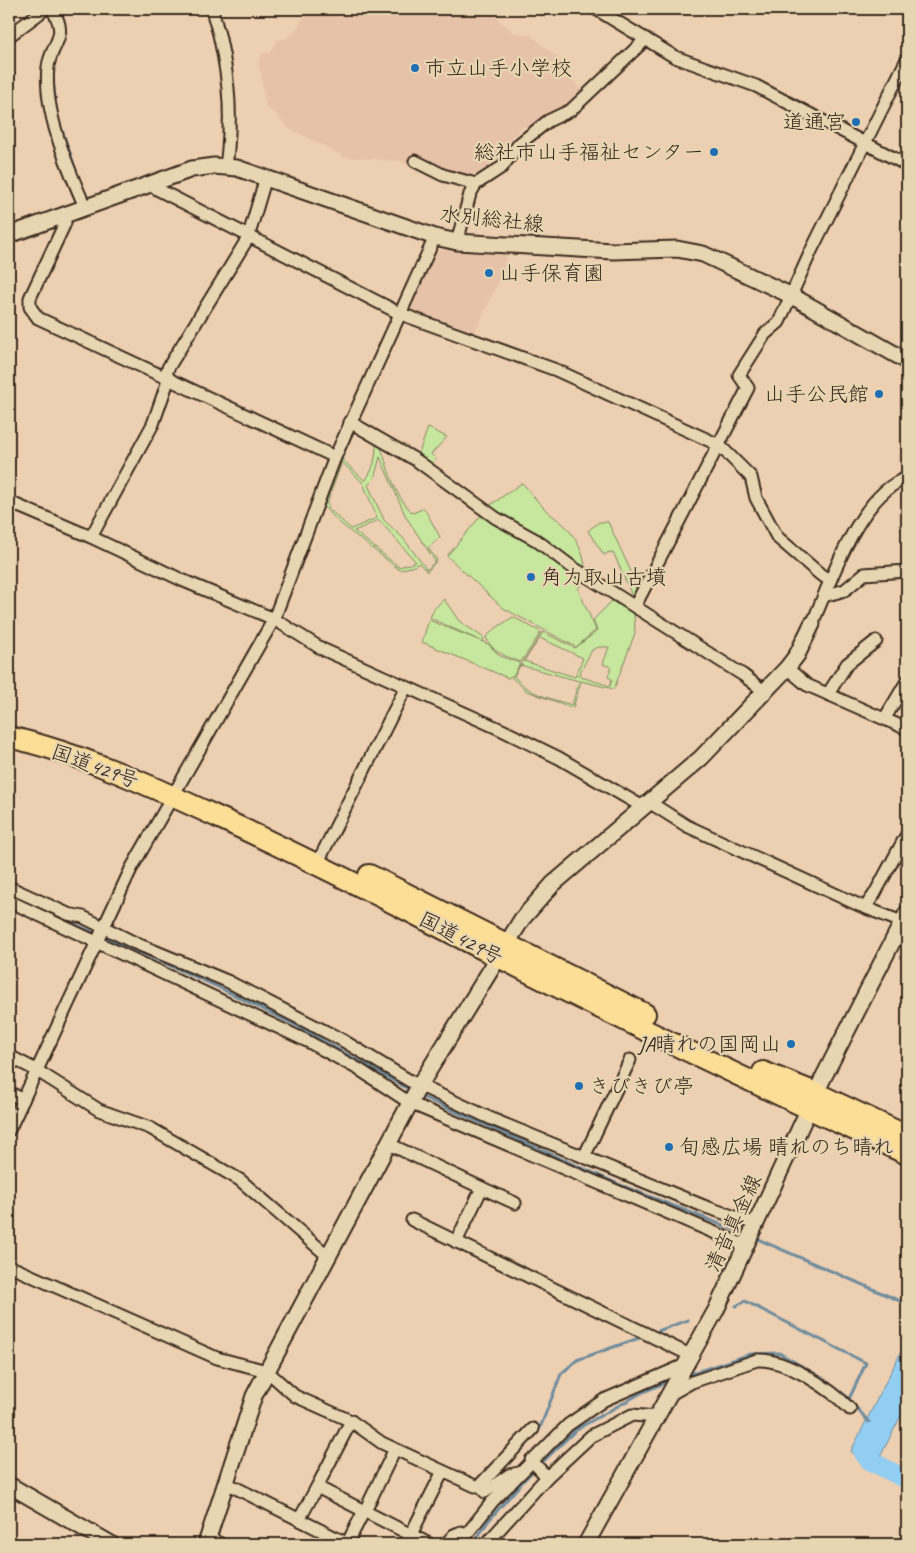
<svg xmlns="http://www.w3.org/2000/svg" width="916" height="1553" font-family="Caveat,'Klee One',sans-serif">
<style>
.built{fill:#e6c2a9}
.green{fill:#c7e69e;stroke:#81885e;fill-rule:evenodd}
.water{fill:#92cdf2;stroke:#6f8c9d}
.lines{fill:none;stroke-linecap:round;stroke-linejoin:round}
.stream{stroke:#6f8c9d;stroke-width:3}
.river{stroke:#92cdf2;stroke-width:19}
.street-casing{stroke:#3b2a1e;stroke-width:15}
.secondary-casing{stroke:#3b2a1e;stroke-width:19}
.highway-casing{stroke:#3b2a1e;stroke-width:24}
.street{stroke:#e8d6b3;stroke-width:11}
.secondary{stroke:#e8d6b3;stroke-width:15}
.highway{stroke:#fdde96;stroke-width:20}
.poi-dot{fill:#1f6fb2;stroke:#e8d6b3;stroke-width:2}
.labels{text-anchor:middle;stroke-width:4.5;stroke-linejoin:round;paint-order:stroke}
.poi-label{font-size:21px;fill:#3b2a1e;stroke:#e8d6b3;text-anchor:start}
.street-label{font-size:21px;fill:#3b2a1e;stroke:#e8d6b3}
</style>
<rect width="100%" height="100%" fill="#edcfb2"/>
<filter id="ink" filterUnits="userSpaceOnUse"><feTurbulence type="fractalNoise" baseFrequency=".02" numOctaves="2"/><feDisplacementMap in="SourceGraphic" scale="10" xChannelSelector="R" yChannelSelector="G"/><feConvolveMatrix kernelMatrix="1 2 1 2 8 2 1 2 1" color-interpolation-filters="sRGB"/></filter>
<g filter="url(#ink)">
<!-- built -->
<g class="built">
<path d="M310,9H494L491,13L514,33L531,35L559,59L582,93L556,111L545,114L527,128L523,126L509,140L501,160L493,167L482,172L464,176L444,170L416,156L410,165L400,161L345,157L287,127L275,113L266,107L259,63L262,53H270L278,40L287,38L295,31Z"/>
<path d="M448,247L509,249L502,273L472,338L411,314L410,308L435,253Z"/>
</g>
<!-- green -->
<g class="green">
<path d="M354,428L379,443C389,467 392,494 413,513L424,508L440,537L428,548L437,560L427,572L419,563L414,566L400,570L341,524L324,507ZM355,429L376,443C376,457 374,469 365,481L342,459ZM380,457L406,517L435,561L427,570L403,538L384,520L368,485L374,479ZM342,462L363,483L377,518L351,529L330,510L327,503ZM379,520L416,562L399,567L354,531Z"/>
<path d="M428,428L447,437L431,454L436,459L430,466L418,455Z"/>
<path d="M522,483C529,490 535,499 542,506C548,513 556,518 563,524C579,539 594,570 578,589L596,630L576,647L503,608L447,556L489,506Z"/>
<path d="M599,522H608L633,576L637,593L633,598L614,554L609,552L604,555L588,531Z"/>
<path d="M444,599L459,621L484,638L483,642L430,618L434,609Z"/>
<path d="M612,601L618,605L620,603L634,613L635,633L614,689L581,681L573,708L527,691L512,678L513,675L508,678L422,642L429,620L488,644L500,656L520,663L514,675L543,632L575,648L597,631L593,620ZM540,638L583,658L575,677L524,661ZM599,647H609L603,664L611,667L608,677L612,679L610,686L578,676L592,650ZM520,665L579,681L572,705C552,699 527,694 514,676Z"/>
<path d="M513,617L541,632L521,662C507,657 491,652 486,637L496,628Z"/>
</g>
<!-- water -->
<path class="water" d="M907,1340V1404L881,1455L883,1464L881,1470L859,1459L851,1451Z"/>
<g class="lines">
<!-- stream -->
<g class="stream">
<path d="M53,79L56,108"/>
<path d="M58,119L79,179"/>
<path d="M883,339L893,344"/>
<path d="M9,895L97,934"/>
<path d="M103,936L218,987L297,1026L412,1091"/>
<path d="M420,1096L623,1186L745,1234"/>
<path d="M753,1237L907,1304"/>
<path d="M736,1306L745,1301L866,1363L849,1399"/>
<path d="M658,1331L688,1320"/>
<path d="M687,1375L751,1354L779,1353L822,1378L846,1396L869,1422"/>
<path d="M536,1433L540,1428L561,1374L577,1360L639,1338"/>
<path d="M473,1544L489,1520L525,1479L577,1429L643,1392L671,1380"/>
</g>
<!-- river -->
<path class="river" d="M866,1451L864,1454L869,1460L907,1480"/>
<defs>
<g id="street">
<path d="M52,9C70,37 51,43 48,67C43,111 68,168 85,207"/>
<path d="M212,9C214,19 218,29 220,39C230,84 232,121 226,167"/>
<path d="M596,9L675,57L756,86L907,165"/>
<path d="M9,36L45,9"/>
<path d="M415,161L443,175L476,184"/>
<path d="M153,184L157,189L401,314L556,370L719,445L751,477L756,498L777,537L821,575L830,580"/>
<path d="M64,215L65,223L30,298V307L38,318L335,457"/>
<path d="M457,242L470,194L476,184L502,167L519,144L548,121L571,110L646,39"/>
<path d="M165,377L168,368L248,238L266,177"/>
<path d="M350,422L416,460L496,518L536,540L572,567L743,675L765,692"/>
<path d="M9,502L91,537L184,581L274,619L322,649L502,730L559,758L643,807"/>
<path d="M91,537L153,424L169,378"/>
<path d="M824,596L845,590L864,574L907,571"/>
<path d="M635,606L748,388L739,375L765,334L779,322L812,249L907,59"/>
<path d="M812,624C831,581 859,494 907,478"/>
<path d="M787,668L807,685L907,729"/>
<path d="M828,694L847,664L876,641"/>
<path d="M885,718L907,681"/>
<path d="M649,802L687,826L861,906L907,924"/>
<path d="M317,864L406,687"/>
<path d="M9,887L68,914L83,917L135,943L227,981L342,1040L410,1081L494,1120L706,1207L756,1224"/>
<path d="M9,901L307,1041L360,1070L410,1103L746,1246"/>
<path d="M866,906L874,895L907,834"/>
<path d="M9,1056L36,1070L99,1110L150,1128L240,1180L328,1256"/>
<path d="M9,1092L23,1100"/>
<path d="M9,1130L131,869L274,619L335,457L435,237"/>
<path d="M389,1144L482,1188L456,1242"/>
<path d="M584,1157L630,1060"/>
<path d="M482,1188L515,1203"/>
<path d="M412,1220L690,1355"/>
<path d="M9,1266L217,1358L267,1371L295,1396L351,1421L382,1443L475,1486L480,1485L485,1492L509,1475L519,1473"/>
<path d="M669,1395L692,1382L757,1360C785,1358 831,1389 850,1409"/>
<path d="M351,1421L317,1487L429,1544"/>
<path d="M531,1460L547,1477"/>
<path d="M226,1483L348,1544"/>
<path d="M480,1485L533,1429"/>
<path d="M365,1511L392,1455"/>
<path d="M299,1520L317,1487"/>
<path d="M208,1538L221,1544"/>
<path d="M347,1544L364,1511"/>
<path d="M406,1544L440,1477"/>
<path d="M446,1544L454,1535L461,1532L465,1534"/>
<path d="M459,1544L492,1502L568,1425L604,1400L685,1365"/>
<path d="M486,1544L547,1477L591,1436L632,1415L657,1417"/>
</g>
<g id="secondary">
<path d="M9,235L192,169L214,166L237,168L435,237L457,242L613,251L677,249L703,254L792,296L907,361"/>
<path d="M9,1485L111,1544"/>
<path d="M206,1544L254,1396L267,1371L418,1088L522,919L553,884L701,758L787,668L797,655L812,624"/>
<path d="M586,1544L716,1310L823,1078L907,913"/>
</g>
<g id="highway">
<path d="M9,737C83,754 153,787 222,819C293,852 363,887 432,923C589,1004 747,1081 907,1154"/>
<path d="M369,875L645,1014"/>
<path d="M763,1072L816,1093L907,1136"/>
</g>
</defs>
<!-- street casing -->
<use href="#street" class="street-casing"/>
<!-- secondary casing -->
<use href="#secondary" class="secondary-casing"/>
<!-- highway casing -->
<use href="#highway" class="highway-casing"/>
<!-- street -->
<use href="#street" class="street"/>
<!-- secondary -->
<use href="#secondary" class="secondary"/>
<!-- highway -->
<use href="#highway" class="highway"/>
</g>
</g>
<!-- markers -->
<g class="poi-dot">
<circle cx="415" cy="68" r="5"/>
<circle cx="856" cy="122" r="5"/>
<circle cx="714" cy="152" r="5"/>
<circle cx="489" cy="273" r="5"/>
<circle cx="879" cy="394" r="5"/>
<circle cx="531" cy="577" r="5"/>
<circle cx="791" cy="1044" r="5"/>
<circle cx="579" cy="1086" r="5"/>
<circle cx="669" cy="1147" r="5"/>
</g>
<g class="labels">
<!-- poi labels -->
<g class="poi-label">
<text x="425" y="75">市立山手小学校</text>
<text x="846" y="129" text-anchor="end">道通宮</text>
<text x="704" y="159" text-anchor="end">総社市山手福祉センター</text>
<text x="499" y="280">山手保育園</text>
<text x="869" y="401" text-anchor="end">山手公民館</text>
<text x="541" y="584">角力取山古墳</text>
<text x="781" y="1051" text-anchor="end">JA晴れの国岡山</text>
<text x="589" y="1093">きびきび亭</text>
<text x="679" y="1154">旬感広場 晴れのち晴れ</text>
</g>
<!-- street labels -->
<g class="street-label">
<text transform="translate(492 219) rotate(6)" y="7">水別総社線</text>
<text transform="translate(95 766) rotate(20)" y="7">国道429号</text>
<text transform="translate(461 938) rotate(27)" y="7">国道429号</text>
<text transform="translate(733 1223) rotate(-65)" y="7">清音真金線</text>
</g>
</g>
<!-- margin -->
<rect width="916" height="1553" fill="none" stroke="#e8d6b3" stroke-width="30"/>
<rect x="15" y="15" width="886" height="1523" fill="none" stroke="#3b2a1e" stroke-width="2" filter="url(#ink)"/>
</svg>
